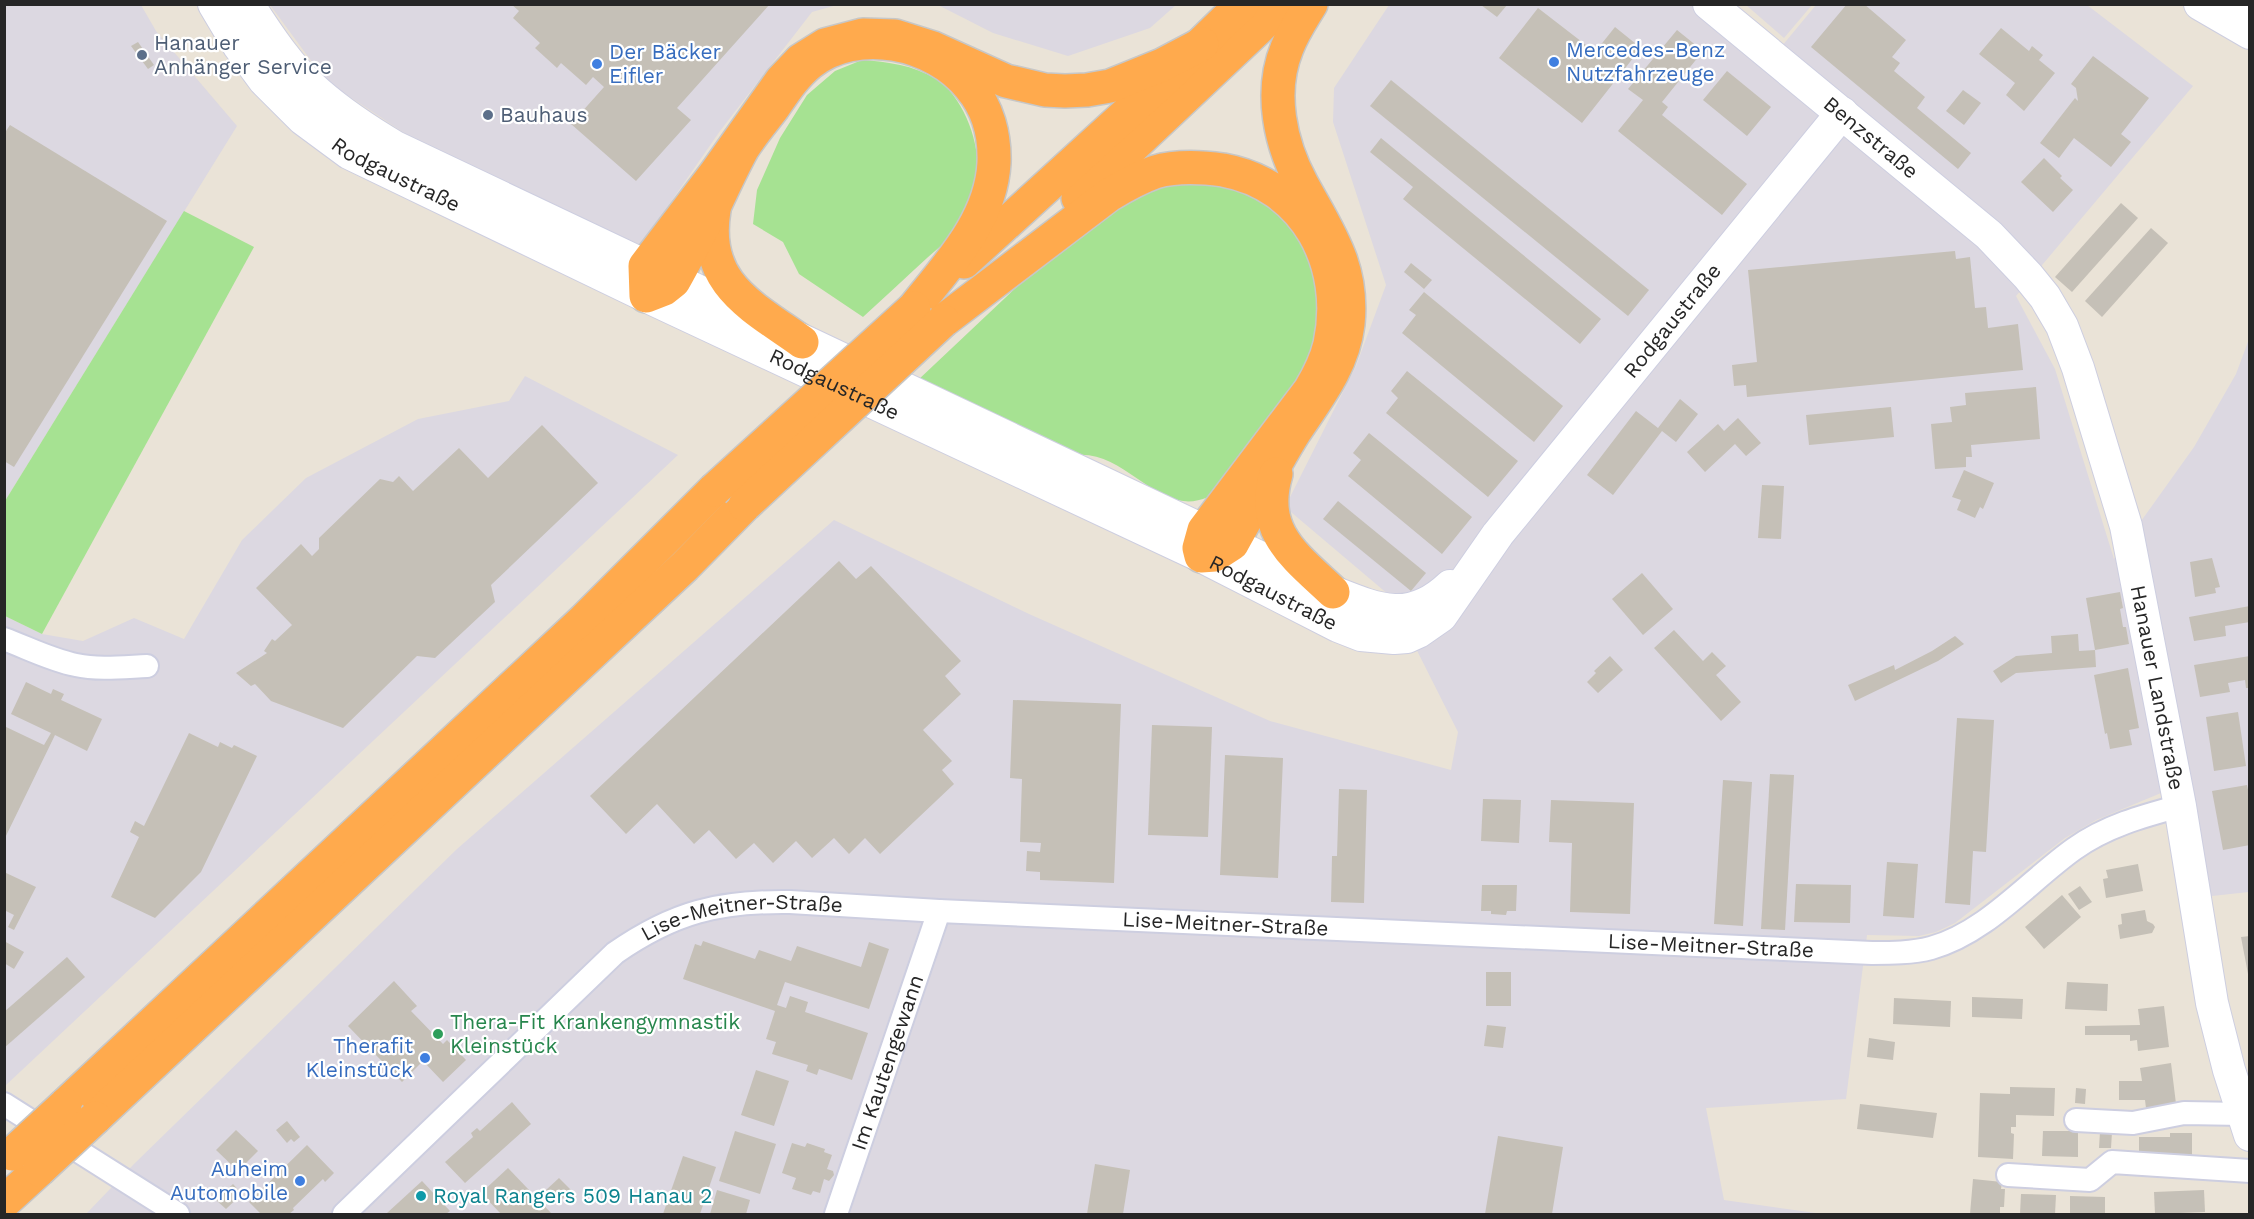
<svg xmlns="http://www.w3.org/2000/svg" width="2254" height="1219" font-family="'Work Sans',sans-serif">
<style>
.industrial{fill:#dcd8e1}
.green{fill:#a6e292}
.building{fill:#c5c0b7}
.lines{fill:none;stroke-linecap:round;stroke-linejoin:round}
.street-casing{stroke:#cdcee0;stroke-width:26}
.secondary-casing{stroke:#cdcee0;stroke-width:34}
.highway-casing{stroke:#c7c7c7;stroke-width:36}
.street{stroke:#fff;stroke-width:22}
.secondary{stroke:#fff;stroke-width:32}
.highway{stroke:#ffaa4d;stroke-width:33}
.highway-bridge-casing{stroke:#c7c7c7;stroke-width:36;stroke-linecap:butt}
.highway-bridge{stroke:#ffaa4d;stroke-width:33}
.service-dot{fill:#5c6f8a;stroke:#fff;stroke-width:2}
.shop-dot{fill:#3f7fe0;stroke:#fff;stroke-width:2}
.leisure-dot{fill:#2e9e5b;stroke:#fff;stroke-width:2}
.culture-dot{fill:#0f9aa8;stroke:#fff;stroke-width:2}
.labels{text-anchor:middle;stroke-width:4.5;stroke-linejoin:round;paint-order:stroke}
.service-label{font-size:21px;fill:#4e5e75;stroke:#fff;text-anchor:start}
.shop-label{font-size:21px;fill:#366cbe;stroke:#fff;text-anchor:start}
.street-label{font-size:21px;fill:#262626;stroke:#fff}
.leisure-label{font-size:21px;fill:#27864d;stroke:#fff;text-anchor:start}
.culture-label{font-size:21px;fill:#0d838f;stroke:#fff;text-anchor:start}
</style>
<rect width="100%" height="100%" fill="#eae3d7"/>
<!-- industrial -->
<g class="industrial">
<path d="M5,5H141L156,31L237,126L5,501Z"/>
<path d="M270,5H837L812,12L720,131L641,245L442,158L326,81Z"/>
<path d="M938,5H1176L1150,28L1068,56L993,33Z"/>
<path d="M1389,5H1694L1767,64L1816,5H2087L2193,86L2016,296L2055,369L2114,559L2194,447L2236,374L2249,339V892L2212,896L2184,904L2166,791L2096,820L2065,838L1955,923L1936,932L1919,936L1867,935L1846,1099L1706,1108L1724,1200L1823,1214H86L134,1164L457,849L834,520L1029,614L1270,721L1451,770L1458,732L1389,595L1285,507L1356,366L1386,285L1333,122L1334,88Z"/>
<path d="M1746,5H1812L1784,38Z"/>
<path d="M525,376L678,455L5,1086V616L42,634L83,641L134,618L184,639L242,540L306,478L418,419L509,401Z"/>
</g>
<!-- green -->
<g class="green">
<path d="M862,60C888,62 913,65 936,79C970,101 988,165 972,202C968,212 961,225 954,233C946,242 936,250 927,258C906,277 885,297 863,317L799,274L783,242L753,224L757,190L780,138L807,95L835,71Z"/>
<path d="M1234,177L1309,234L1325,344L1208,497C1159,519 1128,451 1077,455L917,381L1112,197L1138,183Z"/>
<path d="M184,211L254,247L42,634L5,616V501Z"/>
</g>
<!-- building -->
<g class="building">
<path d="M511,4H770L677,108L691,120L636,181L571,124L604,87L593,77L586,85L561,63L557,68L535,48L540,43L513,18L519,11Z"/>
<path d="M1847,4H1864L1906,40L1892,57L1900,63L1894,71L1925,97L1917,108L1971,153L1958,169L1811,47Z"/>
<path d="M1481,5H1507L1497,17Z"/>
<path d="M1538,8L1595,52L1615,27L1641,48L1582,123L1499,58Z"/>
<path d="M2001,28L2029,51L2032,46L2043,55L2039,60L2055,73L2024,111L2006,95L2015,83L1979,54Z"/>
<path d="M1677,30L1703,51L1662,102L1668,107L1662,115L1747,184L1722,215L1618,131L1643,100L1628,89Z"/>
<path d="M138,42L154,65L148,69L131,46Z"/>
<path d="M2093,56L2149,98L2121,134L2131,142L2111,167L2074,138L2059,158L2040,143L2075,98L2078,101L2076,88L2071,84Z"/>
<path d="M1727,71L1771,107L1747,136L1703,100Z"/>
<path d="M1391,80L1649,290L1628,316L1370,106Z"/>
<path d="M1963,90L1981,103L1964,125L1946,111Z"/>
<path d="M10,125L167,221L14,467L4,461V134Z"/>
<path d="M1381,138L1601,319L1580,344L1403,199L1413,187L1370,152Z"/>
<path d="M2044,158L2062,176L2060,178L2073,190L2053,212L2021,182Z"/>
<path d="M2121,203L2138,218L2072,292L2055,277Z"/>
<path d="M2151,228L2168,243L2102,317L2085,301Z"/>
<path d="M1955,251L1956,259L1970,257L1975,308L1986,307L1988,328L2018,324L2023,370L1747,397L1746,385L1734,386L1732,365L1757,362L1748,270Z"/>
<path d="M1411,263L1432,280L1424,289L1404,272Z"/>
<path d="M1424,292L1563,406L1534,442L1402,333L1416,315L1409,310Z"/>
<path d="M1407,371L1518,461L1488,497L1386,413L1398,398L1391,391Z"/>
<path d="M2036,387L2040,439L1971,445L1972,457H1966V467L1935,469L1931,424L1952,422L1950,407L1966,405L1965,393Z"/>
<path d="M1680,399L1698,414L1676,442L1662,431L1613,495L1587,475L1636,411L1658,428Z"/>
<path d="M1891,407L1894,437L1809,445L1806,415Z"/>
<path d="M1738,418L1761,443L1746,456L1735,444L1705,472L1687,452L1718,424L1724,431Z"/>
<path d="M542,425L598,483L491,585L495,602L435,658L417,656L343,728L271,701L255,684L251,686L236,673L267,653L264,651L272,639L275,641L292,625L256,588L301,544L312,556L319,549V538L380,479L393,482L399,476L413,491L459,448L488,478Z"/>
<path d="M1369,433L1472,517L1442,554L1348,476L1361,460L1353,453Z"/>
<path d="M1964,470L1994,483L1983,509L1980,507L1975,518L1957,510L1961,500L1952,497Z"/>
<path d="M1762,485L1784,486L1781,539L1758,538Z"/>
<path d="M1338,501L1426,573L1411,591L1323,519Z"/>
<path d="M2212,558L2220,587L2215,588L2216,593L2195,597L2190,562Z"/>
<path d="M839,561L856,579L871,566L961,661L945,676L961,694L923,730L952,761L942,770L954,784L880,854L865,838L849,854L834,838L812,858L796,841L773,863L754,843L736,859L709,830L694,844L657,804L626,834L590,796Z"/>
<path d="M1642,573L1673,609L1643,635L1612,599Z"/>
<path d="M2120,592L2123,608L2120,609L2123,627H2126L2129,644L2095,650L2086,598Z"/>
<path d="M2250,606V622L2225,626L2226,636L2194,641L2189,617Z"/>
<path d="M1674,630L1703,661L1712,652L1726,666L1716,675L1741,702L1721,721L1654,648Z"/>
<path d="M2078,634L2079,651L2095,650L2096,667L2016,673L2001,683L1993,671L2016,656L2052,653L2051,636Z"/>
<path d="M1955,636L1964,644L1938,661L1855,701L1848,685L1894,665L1895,670L1932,651Z"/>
<path d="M1610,656L1623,670L1598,693L1587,682L1596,673L1594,671Z"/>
<path d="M2250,656V688H2246L2245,680L2228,683L2230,692L2200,697L2194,665Z"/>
<path d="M2128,668L2139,728L2129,730L2132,745L2110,749L2107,733L2105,734L2094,675Z"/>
<path d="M26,682L51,694L53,689L64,694L61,700L102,719L87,751L55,735L4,840V726L44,745L51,733L11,714Z"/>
<path d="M1013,700L1121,704L1114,883L1040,880V872L1026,871L1027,851L1040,852L1041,843L1020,842L1022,779L1010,778Z"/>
<path d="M2238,712L2246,766L2214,771L2206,717Z"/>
<path d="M1957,718L1994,720L1986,852L1973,851L1970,905L1945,903Z"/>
<path d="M1152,725L1212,727L1208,837L1148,835Z"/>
<path d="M189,733L218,747L220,742L232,748L234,745L257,756L201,872L155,918L111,897L139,837L130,832L135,821L144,826Z"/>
<path d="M1225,755L1283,758L1278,878L1220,875Z"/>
<path d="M1770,774L1794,775L1785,930L1761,929Z"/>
<path d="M1723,780L1752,782L1743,926L1714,924Z"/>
<path d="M2247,785L2250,799V845L2223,850L2212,791Z"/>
<path d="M1339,789L1367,790L1364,903L1331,902L1332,856H1337Z"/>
<path d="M1483,799L1521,800L1519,843L1481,841Z"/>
<path d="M1551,800L1634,803L1630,914L1570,912L1572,843L1549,842Z"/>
<path d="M1887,862L1918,864L1914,918L1883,916Z"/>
<path d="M2138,864L2143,891L2106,898L2103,879L2108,878L2106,870Z"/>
<path d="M4,872L36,887L14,930L8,927L14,915L4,910Z"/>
<path d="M1796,884L1851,885L1850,923L1794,922Z"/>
<path d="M1482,885H1517L1516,911H1507L1506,915L1491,914V911H1481Z"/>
<path d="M2080,886L2092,902L2079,910L2068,894Z"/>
<path d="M2062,895L2081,917L2044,949L2025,927Z"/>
<path d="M2145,910L2147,921L2153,924L2155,927L2152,933L2120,939L2118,925L2122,924L2121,914Z"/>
<path d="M2250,936V974H2248L2241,937Z"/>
<path d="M4,941L24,952L14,969L4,963Z"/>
<path d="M703,941L755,959L759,950L791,961L797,946L861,967L869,942L889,949L869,1009L785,982L777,1005L786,1008L790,996L808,1002L805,1012L868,1033L852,1080L819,1069L817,1075L806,1071L808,1065L772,1054L776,1042L766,1039L775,1011L683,979L695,944L701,946Z"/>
<path d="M67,957L85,977L4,1048V1012Z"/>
<rect x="1486" y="972" width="25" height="34"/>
<path d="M394,981L417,1006L411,1011L443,1044L447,1040L466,1060L443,1082L423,1061L402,1082L348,1026Z"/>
<path d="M2067,982L2108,984L2107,1011L2065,1009Z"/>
<path d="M1972,997L2023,999L2022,1019L1972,1017Z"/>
<path d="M1894,998L1951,1001L1950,1027L1893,1024Z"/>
<path d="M2164,1006L2169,1047L2138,1051L2137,1040L2130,1041V1035H2085V1026L2140,1025L2138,1009Z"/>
<path d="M1487,1025L1506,1027L1503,1048L1484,1046Z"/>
<path d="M1869,1038L1895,1042L1893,1060L1867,1057Z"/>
<path d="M2171,1063L2177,1112L2147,1116L2145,1100H2119V1081H2142L2140,1068Z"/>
<path d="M756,1070L789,1081L774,1126L741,1115Z"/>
<path d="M2010,1087L2055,1088L2054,1116L2016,1115V1127H2011V1133L2014,1134L2013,1159L1978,1157L1980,1093L2010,1094Z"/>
<path d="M2076,1088L2086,1089L2085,1104L2075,1103Z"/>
<path d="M512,1102L531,1124L465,1183L445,1162L473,1137L471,1133L477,1128L480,1131Z"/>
<path d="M1860,1104L1937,1113L1933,1138L1857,1129Z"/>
<path d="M287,1121L300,1137L294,1142L291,1139L287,1143L276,1130Z"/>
<path d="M236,1130L258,1151L238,1171L216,1150Z"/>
<path d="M735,1131L776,1144L760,1194L719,1181Z"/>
<path d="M2043,1131H2078V1157L2042,1156Z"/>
<path d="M2100,1132H2112L2111,1148H2099Z"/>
<path d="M2170,1133H2192V1158H2168V1154H2139V1137H2170Z"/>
<path d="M1498,1136L1563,1147L1552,1214H1485Z"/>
<path d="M792,1143L805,1147L807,1143L825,1149L824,1152L832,1155L827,1169L833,1171L834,1175L829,1181L824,1179L820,1193L813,1191L811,1195L792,1189L796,1178L782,1173Z"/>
<path d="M307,1145L334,1173L325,1182L323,1179L293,1208L294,1210L289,1214H261L249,1202Z"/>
<path d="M683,1156L716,1167L700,1214H663Z"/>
<path d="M1095,1164L1130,1170L1123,1214H1087Z"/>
<path d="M508,1168L552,1214H501L481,1193Z"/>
<path d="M559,1178L571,1190L558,1203L546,1190Z"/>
<path d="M1973,1179L2002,1182L2001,1189H2005L2004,1207H2000V1214H1970Z"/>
<path d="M422,1181L450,1211L446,1214H389L387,1213Z"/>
<path d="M233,1184L242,1194L226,1209L216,1200Z"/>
<path d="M717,1190L750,1200L746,1214H710Z"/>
<path d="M2204,1190L2205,1212L2155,1214L2154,1192Z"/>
<path d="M2021,1194L2056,1195L2055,1214H2020Z"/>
<path d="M2070,1196L2105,1197V1214H2070Z"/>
</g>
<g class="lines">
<defs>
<g id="street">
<path d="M4,639C28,648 51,660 76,665C98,670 124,667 147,666"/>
<path d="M4,1104L178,1214"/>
<path d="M2076,1120L2133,1123L2184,1113L2243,1114"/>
<path d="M2008,1175L2090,1180L2112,1162L2250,1171"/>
<path id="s1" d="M344,1214L615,953C674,912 719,901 790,902L939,911L1872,953C1891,953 1912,953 1931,948C1986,933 2029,881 2074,849C2106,826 2143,816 2180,806"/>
<path id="s2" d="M836,1214L939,911"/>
</g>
<g id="secondary">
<path id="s3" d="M214,4L239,46L264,80L303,119L349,153L646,296L1201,556L1338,626L1361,635L1394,638L1407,637L1418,632L1441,616L1498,534L1842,113"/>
<path d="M248,4C267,34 291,70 318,93C342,114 368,131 395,147L1333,592C1378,610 1410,624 1450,586"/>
<path id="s4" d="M1709,4L1989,235L2028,276L2045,297L2062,326L2078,368L2126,526L2180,806L2212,1003L2229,1070L2250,1135"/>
<path d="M2200,4L2250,33"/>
<path d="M2249,4L2250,5"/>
</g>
<g id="highway">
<path d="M1078,198L1284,4"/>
<path d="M714,210C702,283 750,305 802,342"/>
<path d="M964,262L1168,76L1242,4"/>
<path d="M914,308C948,265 991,221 994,163C995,136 988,108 970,87C934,42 857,26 810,63C795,75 784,92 773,108C763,121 752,134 743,148C733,166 724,186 715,205C701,230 688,256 674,281L664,289L646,296L645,266L715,174L781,81L801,60L825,45L863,35L895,36L933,48L1006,81L1045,90L1065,91L1087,90L1110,86L1162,65L1202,44"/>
<path d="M943,321L1109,195C1124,186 1138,178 1155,172C1176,166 1201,167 1223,170C1306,185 1347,265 1330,344C1326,361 1319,375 1310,390L1204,530L1199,548L1201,556L1215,555L1232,544C1253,507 1272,468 1294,433C1317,398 1343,367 1348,324C1354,266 1328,232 1302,184C1280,144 1269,92 1287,48C1293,32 1302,19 1311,4"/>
<path d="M1276,474C1259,532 1295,556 1333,592"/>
<path d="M65,1105L584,620L714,490"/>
<path d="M95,1118L685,566L745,505"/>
<path d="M4,1202L39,1170"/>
</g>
</defs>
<!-- street casing -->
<use href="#street" class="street-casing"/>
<!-- secondary casing -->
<use href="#secondary" class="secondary-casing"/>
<!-- highway casing -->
<use href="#highway" class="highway-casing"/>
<!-- street -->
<use href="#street" class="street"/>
<!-- secondary -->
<use href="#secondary" class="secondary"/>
<!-- highway -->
<use href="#highway" class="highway"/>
<defs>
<g id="highway-bridge">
<path d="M714,490L914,308"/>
<path d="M745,505L943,321"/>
<path d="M12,1154L65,1105"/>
<path d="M39,1170L95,1118"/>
</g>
</defs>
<!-- highway-bridge casing -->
<use href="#highway-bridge" class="highway-bridge-casing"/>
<!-- highway-bridge -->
<use href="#highway-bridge" class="highway-bridge"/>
</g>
<!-- markers -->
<g class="service-dot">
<circle cx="142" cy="55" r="6"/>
<circle cx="488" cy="115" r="6"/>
</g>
<g class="shop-dot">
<circle cx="1554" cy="62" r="6"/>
<circle cx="597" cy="64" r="6"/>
<circle cx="425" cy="1058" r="6"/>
<circle cx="300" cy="1181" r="6"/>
</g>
<circle class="leisure-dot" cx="438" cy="1034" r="6"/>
<circle class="culture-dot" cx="421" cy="1196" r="6"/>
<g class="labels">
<!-- service labels -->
<g class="service-label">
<text x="154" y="50">Hanauer<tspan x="154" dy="24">Anhänger Service</tspan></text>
<text x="500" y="122">Bauhaus</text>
</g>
<!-- shop labels -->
<g class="shop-label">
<text x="1566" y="57">Mercedes-Benz<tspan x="1566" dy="24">Nutzfahrzeuge</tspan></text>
<text x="609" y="59">Der Bäcker<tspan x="609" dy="24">Eifler</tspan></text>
<text x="413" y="1053" text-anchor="end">Therafit<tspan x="413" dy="24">Kleinstück</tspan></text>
<text x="288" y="1176" text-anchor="end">Auheim<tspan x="288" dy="24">Automobile</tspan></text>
</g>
<!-- street labels -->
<g class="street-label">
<text dy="7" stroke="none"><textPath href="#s4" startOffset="210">Benzstraße</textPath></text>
<text dy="7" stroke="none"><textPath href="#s3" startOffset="255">Rodgaustraße</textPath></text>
<text dy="7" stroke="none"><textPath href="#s3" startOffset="1786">Rodgaustraße</textPath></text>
<text dy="7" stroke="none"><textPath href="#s3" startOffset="741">Rodgaustraße</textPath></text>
<text dy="7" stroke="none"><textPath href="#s3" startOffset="1227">Rodgaustraße</textPath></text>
<text dy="7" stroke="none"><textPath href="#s4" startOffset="855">Hanauer Landstraße</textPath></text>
<text dy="7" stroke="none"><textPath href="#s1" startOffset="512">Lise-Meitner-Straße</textPath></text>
<text dy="7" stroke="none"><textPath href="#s1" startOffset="998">Lise-Meitner-Straße</textPath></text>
<text dy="7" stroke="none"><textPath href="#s1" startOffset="1484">Lise-Meitner-Straße</textPath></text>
<text dy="7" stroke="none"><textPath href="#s2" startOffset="160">Im Kautengewann</textPath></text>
</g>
<!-- leisure labels -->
<g class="leisure-label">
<text x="450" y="1029">Thera-Fit Krankengymnastik<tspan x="450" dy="24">Kleinstück</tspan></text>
</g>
<!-- culture labels -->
<g class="culture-label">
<text x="433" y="1203">Royal Rangers 509 Hanau 2</text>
</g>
</g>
<!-- border -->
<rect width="2254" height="1219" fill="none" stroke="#262626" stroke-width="12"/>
</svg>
